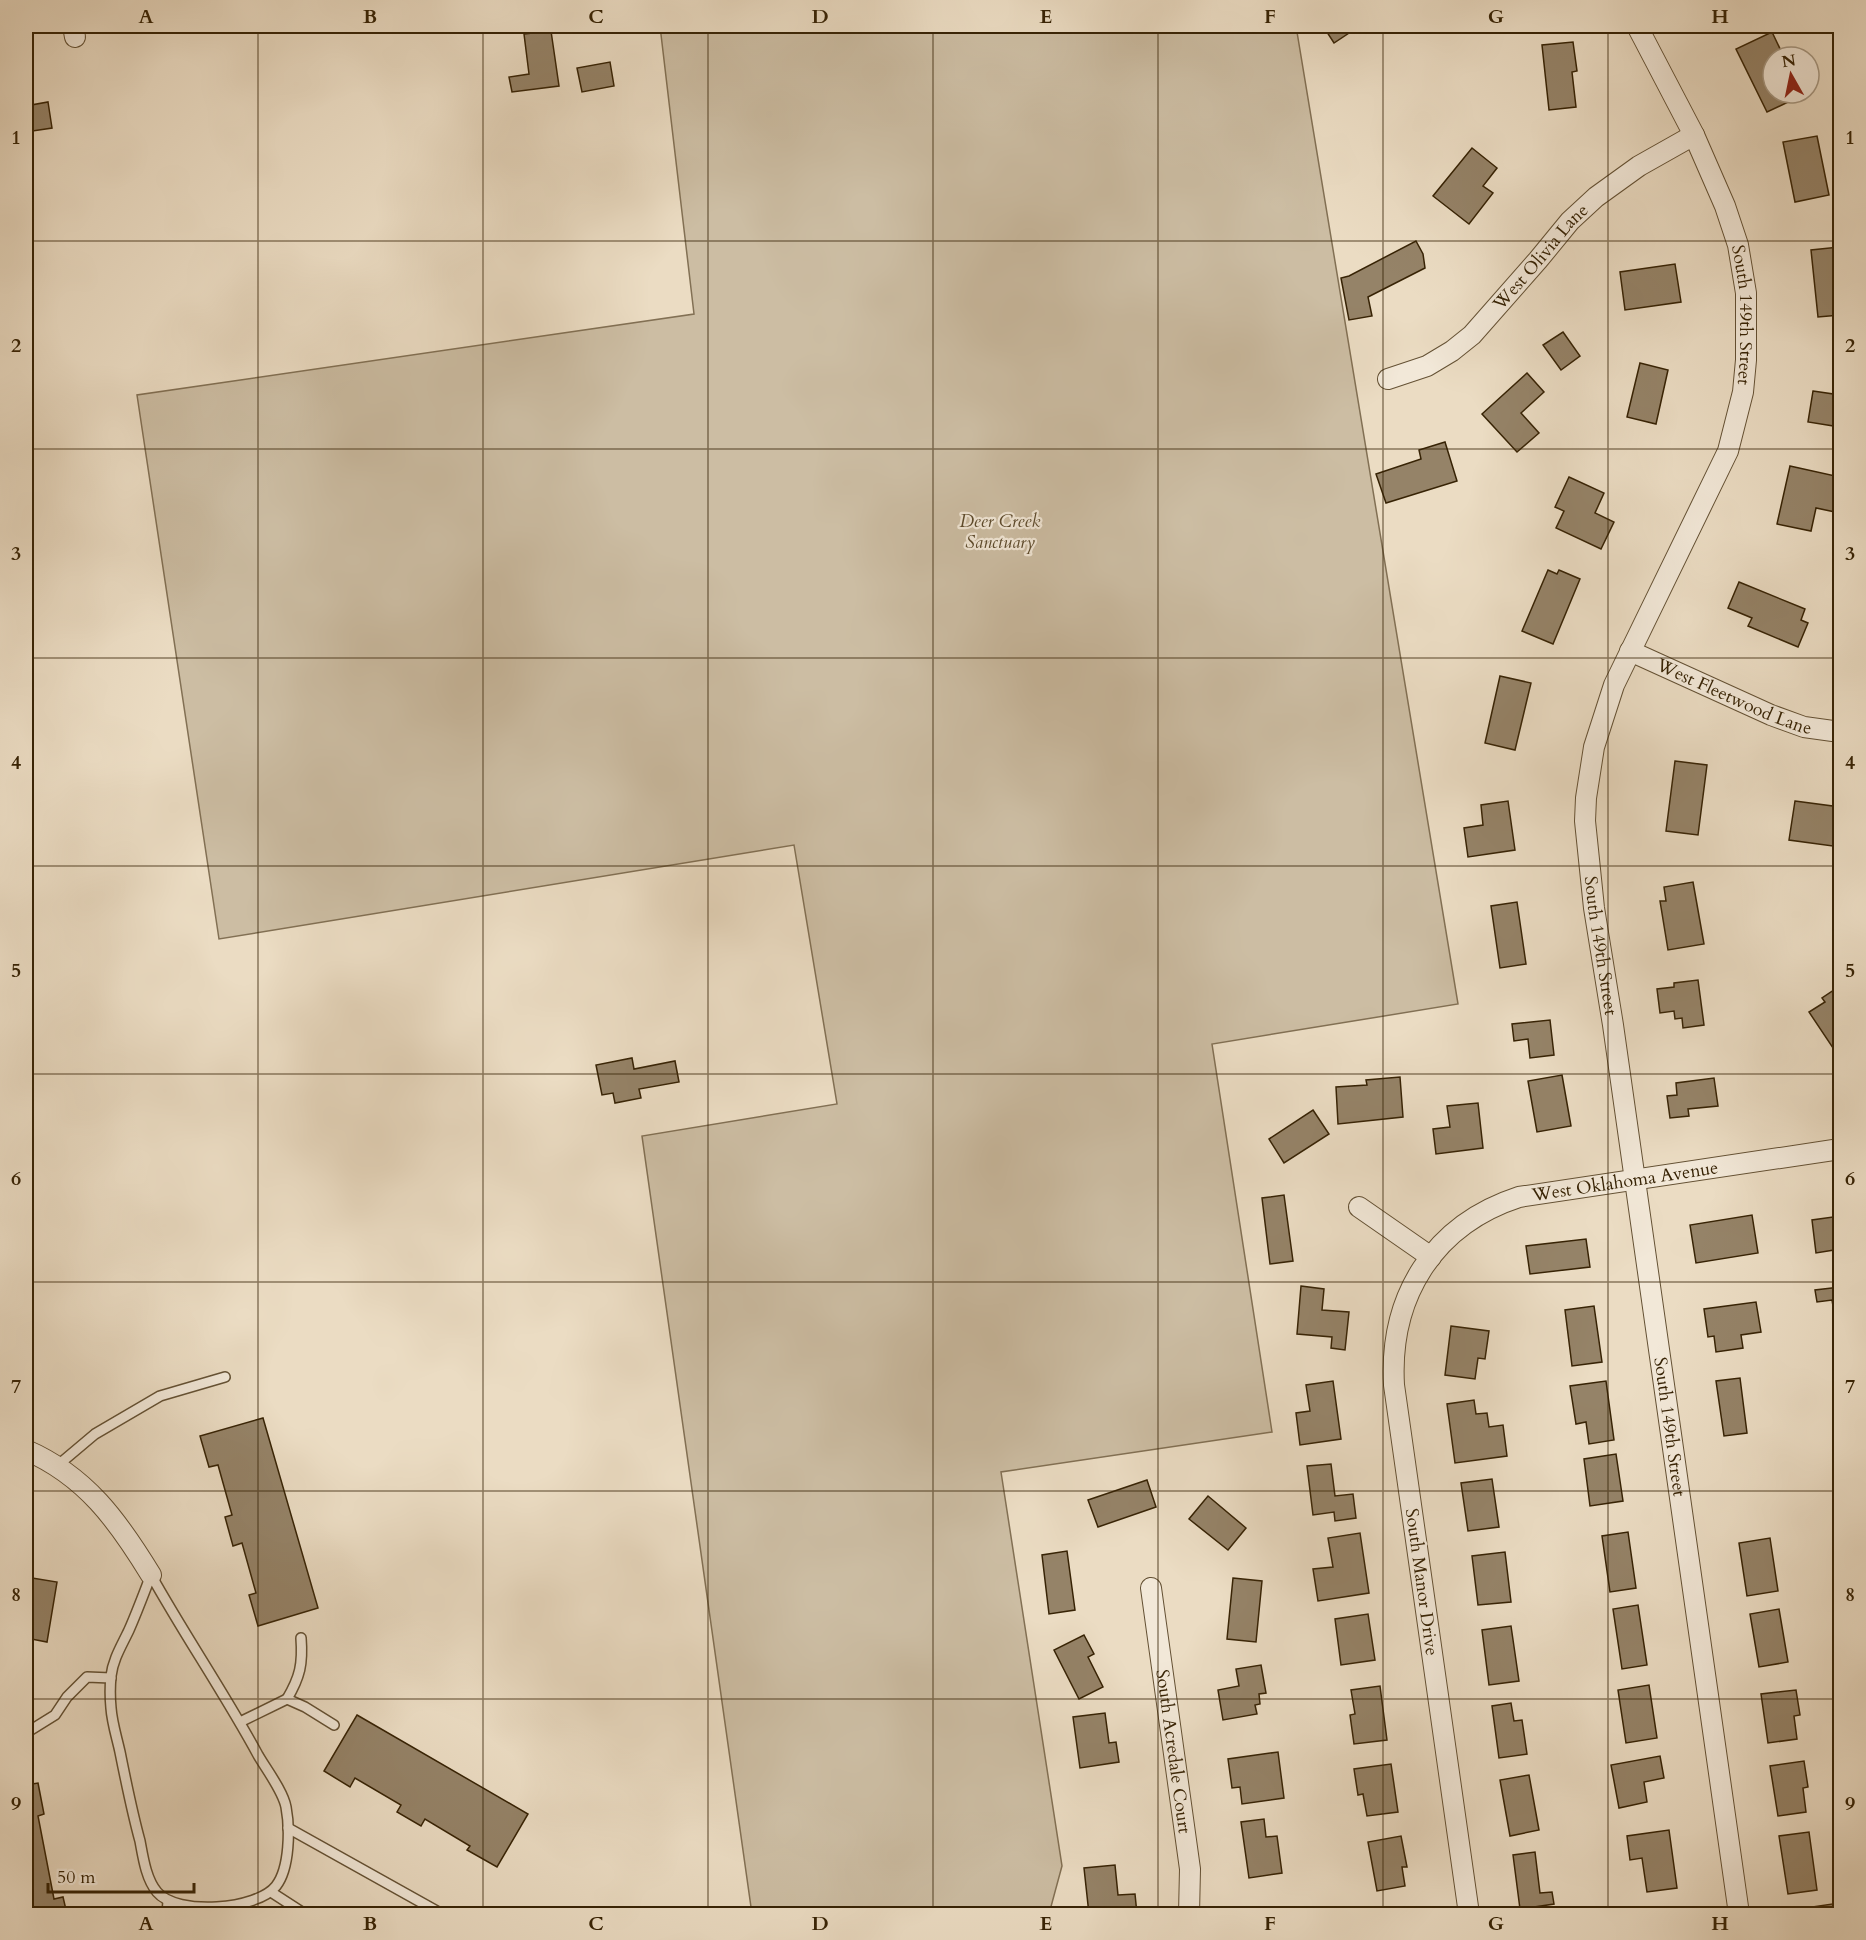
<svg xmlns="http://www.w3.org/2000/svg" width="1866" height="1940" font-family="Cardo,serif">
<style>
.green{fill:#ccbda3;stroke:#827054;stroke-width:1.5}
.building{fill:#958368;stroke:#372305;stroke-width:1.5}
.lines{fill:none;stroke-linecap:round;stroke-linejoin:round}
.service-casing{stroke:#645134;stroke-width:12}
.minor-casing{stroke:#645134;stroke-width:22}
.service{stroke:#f2e8d8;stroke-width:9}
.minor{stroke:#f2e8d8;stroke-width:20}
.grid{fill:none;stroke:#372305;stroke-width:1.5;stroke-opacity:0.55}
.labels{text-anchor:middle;stroke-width:4.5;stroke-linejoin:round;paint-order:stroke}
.street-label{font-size:18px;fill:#372305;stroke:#f2e8d8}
.park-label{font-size:18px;font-style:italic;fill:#5c4a2c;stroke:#f2e8d8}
.neatline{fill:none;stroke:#372305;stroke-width:2}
.grid-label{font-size:20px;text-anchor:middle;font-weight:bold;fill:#372305}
</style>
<rect width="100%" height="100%" fill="#ebdcc3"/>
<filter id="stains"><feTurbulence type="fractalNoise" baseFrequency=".00333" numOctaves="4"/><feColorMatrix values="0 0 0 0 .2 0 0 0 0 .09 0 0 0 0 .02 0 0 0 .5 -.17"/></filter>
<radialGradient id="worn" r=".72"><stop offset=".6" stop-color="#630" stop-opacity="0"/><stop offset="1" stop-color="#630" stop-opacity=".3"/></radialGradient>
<!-- green -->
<path class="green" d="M660,26H1296L1458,1004L1212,1044L1272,1432L1001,1472L1062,1866L1049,1914H752L642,1136L837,1104L794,845L219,939L137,395L694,314Z"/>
<!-- building -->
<g class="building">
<path d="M1323,26H1353L1355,29L1334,43Z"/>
<path d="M551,31L559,86L512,92L509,77L529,74L524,34Z"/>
<path d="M1772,32L1784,57H1773V93H1802L1803,95L1767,112L1736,49Z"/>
<path d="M1573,42L1577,71L1572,72L1576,107L1549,110L1542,45Z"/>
<path d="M610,62L614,86L582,92L577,68Z"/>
<path d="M48,102L52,128L26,132V106Z"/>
<path d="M1817,136L1829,195L1795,202L1783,142Z"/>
<path d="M1472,148L1497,168L1483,186L1493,193L1469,224L1433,196Z"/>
<path d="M1416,241L1423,254L1425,268L1368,297L1372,316L1349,320L1341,278L1349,276Z"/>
<path d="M1839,247L1840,315L1818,317L1811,250Z"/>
<path d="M1675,264L1681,302L1625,310L1620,272Z"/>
<path d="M1563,332L1580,356L1561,370L1543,345Z"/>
<path d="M1640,363L1668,370L1656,424L1627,417Z"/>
<path d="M1527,373L1544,392L1521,413L1539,433L1517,452L1482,414Z"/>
<path d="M1813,391L1840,395V427L1808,422Z"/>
<path d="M1445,442L1457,481L1386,503L1376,474L1421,459L1419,450Z"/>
<path d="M1790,466L1840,477V513L1816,508L1811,531L1777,524Z"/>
<path d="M1569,477L1604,493L1595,513L1614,522L1601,549L1556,528L1564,511L1555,507Z"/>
<path d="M1548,570L1557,574L1559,570L1580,579L1553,644L1522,631Z"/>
<path d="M1739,582L1805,609L1801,620L1808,623L1798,647L1748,626L1752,618L1728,608Z"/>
<path d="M1500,676L1531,683L1515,750L1485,743Z"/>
<path d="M1675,761L1707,765L1698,835L1666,831Z"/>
<path d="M1508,801L1515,850L1468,857L1464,828L1483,825L1481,805Z"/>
<path d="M1795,801L1840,807V847L1789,840Z"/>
<path d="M1693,882L1704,944L1668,950L1660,901H1666L1664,887Z"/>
<path d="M1517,902L1526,964L1500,968L1491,906Z"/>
<path d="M1698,980L1704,1025L1683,1028L1682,1018L1675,1019L1674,1011L1660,1013L1657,989L1674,987V983Z"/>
<path d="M1840,986V1047L1835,1051L1809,1012L1825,1002L1822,998Z"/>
<path d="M1550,1020L1554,1055L1530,1058L1528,1039L1514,1041L1512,1024Z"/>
<path d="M632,1058L634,1069L675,1061L679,1082L639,1089L641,1098L615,1103L613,1093L602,1095L596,1065Z"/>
<path d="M1562,1075L1571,1126L1537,1132L1528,1081Z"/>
<path d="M1400,1077L1403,1117L1338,1124L1336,1087L1367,1085L1366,1080Z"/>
<path d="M1714,1078L1718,1106L1688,1109L1689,1116L1670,1118L1667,1096L1677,1095L1676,1083Z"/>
<path d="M1478,1103L1483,1148L1436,1154L1433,1129L1450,1127L1447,1106Z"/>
<path d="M1313,1110L1329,1134L1284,1163L1269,1139Z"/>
<path d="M1284,1195L1293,1261L1270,1264L1262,1198Z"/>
<path d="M1752,1215L1758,1253L1696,1263L1690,1225Z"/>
<path d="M1840,1216V1249L1816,1253L1812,1220Z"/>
<path d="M1586,1239L1590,1267L1530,1274L1526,1246Z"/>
<path d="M1301,1286L1324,1289L1322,1310L1349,1312L1345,1350L1331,1348L1332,1337L1297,1334Z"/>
<path d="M1840,1287V1343H1839L1832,1300L1817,1302L1815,1290Z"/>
<path d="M1756,1302L1761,1332L1741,1335L1743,1348L1716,1352L1714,1336L1708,1337L1704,1309Z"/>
<path d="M1594,1306L1602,1362L1572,1366L1565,1310Z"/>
<path d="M1451,1326L1489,1331L1485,1359L1478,1358L1475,1379L1445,1375Z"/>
<path d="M1740,1378L1747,1433L1724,1436L1716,1381Z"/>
<path d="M1333,1381L1341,1439L1300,1445L1296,1413L1310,1411L1306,1385Z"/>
<path d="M1606,1381L1614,1440L1589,1444L1586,1422L1576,1424L1570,1386Z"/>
<path d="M1474,1400L1476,1414L1487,1413L1489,1427L1503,1425L1507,1456L1455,1463L1447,1404Z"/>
<path d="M263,1418L318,1608L258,1626L249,1595L256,1593L242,1543L233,1546L225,1517L232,1515L218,1465L209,1467L200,1436Z"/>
<path d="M1616,1454L1623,1501L1590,1506L1584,1459Z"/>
<path d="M1331,1464L1335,1496L1353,1494L1356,1518L1335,1521L1334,1512L1313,1515L1307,1466Z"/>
<path d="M1492,1479L1499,1527L1468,1531L1461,1483Z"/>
<path d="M1147,1480L1156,1507L1098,1527L1088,1500Z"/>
<path d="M1208,1496L1246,1528L1228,1550L1189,1519Z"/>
<path d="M1628,1532L1636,1588L1610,1592L1602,1536Z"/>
<path d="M1360,1533L1369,1593L1318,1601L1313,1569L1333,1567L1328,1538Z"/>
<path d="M1770,1538L1778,1591L1747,1596L1739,1543Z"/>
<path d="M1067,1551L1075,1610L1049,1614L1042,1555Z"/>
<path d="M1505,1552L1511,1602L1478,1605L1472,1556Z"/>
<path d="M26,1577L57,1582L47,1642L26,1638Z"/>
<path d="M1233,1578L1262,1581L1256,1642L1227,1639Z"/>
<path d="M1638,1605L1647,1665L1622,1669L1613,1609Z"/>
<path d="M1779,1609L1788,1662L1759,1667L1750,1614Z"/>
<path d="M1368,1614L1375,1660L1341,1665L1335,1619Z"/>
<path d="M1511,1626L1519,1681L1489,1685L1482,1630Z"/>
<path d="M1084,1635L1094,1654L1088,1657L1103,1687L1079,1699L1054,1650Z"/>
<path d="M1261,1665L1266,1693L1259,1694L1260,1704L1255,1705L1257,1714L1223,1720L1218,1690L1239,1686L1236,1669Z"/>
<path d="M1649,1685L1657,1738L1626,1743L1618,1690Z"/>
<path d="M1380,1686L1387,1740L1354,1744L1350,1715L1355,1714L1351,1690Z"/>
<path d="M1796,1690L1800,1715L1794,1716L1797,1739L1768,1743L1761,1694Z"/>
<path d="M1511,1703L1514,1721L1522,1720L1527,1754L1499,1758L1492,1706Z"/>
<path d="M1105,1713L1109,1743L1116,1742L1119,1762L1080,1768L1073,1717Z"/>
<path d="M357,1715L528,1814L497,1867L467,1850L470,1846L425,1819L421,1826L397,1812L401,1805L355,1778L350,1787L324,1771Z"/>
<path d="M1278,1752L1284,1798L1242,1804L1240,1787L1232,1788L1228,1759Z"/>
<path d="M1660,1756L1664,1778L1644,1782L1647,1802L1619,1808L1611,1765Z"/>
<path d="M1804,1761L1808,1787L1803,1788L1806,1812L1778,1816L1770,1766Z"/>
<path d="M1391,1764L1398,1812L1367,1816L1363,1794L1358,1795L1354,1769Z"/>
<path d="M1529,1775L1539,1830L1510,1836L1500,1780Z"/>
<path d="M38,1783L44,1814L38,1816L54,1899L63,1897L67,1914H26V1785Z"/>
<path d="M1264,1819L1266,1837L1277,1836L1282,1873L1249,1878L1241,1822Z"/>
<path d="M1669,1830L1677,1888L1647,1892L1642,1858L1630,1860L1627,1836Z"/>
<path d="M1809,1832L1817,1890L1788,1894L1779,1836Z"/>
<path d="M1401,1836L1407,1867H1402L1405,1886L1377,1891L1368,1842Z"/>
<path d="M1535,1852L1540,1893L1552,1892L1554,1904L1520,1909L1513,1855Z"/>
<path d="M1115,1865L1118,1895L1135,1894L1137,1914H1089L1084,1868Z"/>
<path d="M1839,1903L1840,1914H1792L1791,1910Z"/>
<path d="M1680,1908L1681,1914H1647V1913Z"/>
</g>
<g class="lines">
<defs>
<g id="service">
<path d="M57,1466L95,1434L160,1396L225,1377"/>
<path d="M151,1575C185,1636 225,1694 258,1755C266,1769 283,1791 286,1807C290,1828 290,1868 276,1886C257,1910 177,1916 157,1892C146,1879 143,1857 140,1841C132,1812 126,1782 120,1752C117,1738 112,1723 111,1708C110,1698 110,1686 111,1676C113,1659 122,1645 129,1630C137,1612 144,1593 151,1575Z"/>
<path d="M287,1699C300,1677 303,1664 301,1638"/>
<path d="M240,1722L287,1699L305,1707L334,1725"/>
<path d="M26,1733L55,1715L67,1697L87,1677L111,1678"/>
<path d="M288,1828L442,1914"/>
<path d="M271,1892L305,1914"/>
<path d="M167,1914L168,1901"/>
</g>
<g id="minor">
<path d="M73,26L75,37"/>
<path id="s1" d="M1637,26L1694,135L1725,206L1738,245L1746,293V360L1743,392L1728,451L1614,685L1594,747L1586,798L1585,821L1594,908L1613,1025L1739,1914"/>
<path id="s2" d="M1388,379L1427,366L1452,351L1472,335L1538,260L1570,221L1596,197L1639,166L1694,135"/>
<path id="s3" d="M1630,651L1771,715L1804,727L1840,732"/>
<path d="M1359,1207L1431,1257"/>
<path d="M26,1450C86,1476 118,1521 151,1575"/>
<path id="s4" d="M1151,1588L1190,1869L1189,1914"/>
<path id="s5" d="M1469,1914L1394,1385C1389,1297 1433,1225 1519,1197L1840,1149"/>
</g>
</defs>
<!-- service casing -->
<use href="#service" class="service-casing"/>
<!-- minor casing -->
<use href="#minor" class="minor-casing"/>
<!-- service -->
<use href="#service" class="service"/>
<!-- minor -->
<use href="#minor" class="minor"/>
</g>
<!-- grid -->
<path class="grid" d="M258,26V1914M483,26V1914M708,26V1914M933,26V1914M1158,26V1914M1383,26V1914M1608,26V1914M26,241H1840M26,449H1840M26,658H1840M26,866H1840M26,1074H1840M26,1282H1840M26,1491H1840M26,1699H1840"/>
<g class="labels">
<!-- street labels -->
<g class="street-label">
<text dy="6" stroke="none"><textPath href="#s2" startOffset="200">West Olivia Lane</textPath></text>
<text dy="6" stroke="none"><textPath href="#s1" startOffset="312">South 149th Street</textPath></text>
<text dy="6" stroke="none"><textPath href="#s3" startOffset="114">West Fleetwood Lane</textPath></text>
<text dy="6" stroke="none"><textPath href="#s1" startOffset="976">South 149th Street</textPath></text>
<text dy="6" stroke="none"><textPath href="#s5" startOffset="886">West Oklahoma Avenue</textPath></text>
<text dy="6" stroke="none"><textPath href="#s1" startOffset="1462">South 149th Street</textPath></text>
<text transform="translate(1422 1582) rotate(82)" y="6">South Manor Drive</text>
<text dy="6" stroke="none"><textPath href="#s4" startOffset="165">South Acredale Court</textPath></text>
</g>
<!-- park labels -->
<g class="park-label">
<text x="1000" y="527">Deer Creek<tspan x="1000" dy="21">Sanctuary</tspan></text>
</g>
</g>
<!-- margin -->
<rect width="1866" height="1940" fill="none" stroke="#ebdcc3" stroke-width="66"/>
<!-- north arrow -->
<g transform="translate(1791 75) rotate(351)"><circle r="28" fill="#f2e8d8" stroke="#a79984" stroke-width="1.5"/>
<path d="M0-4.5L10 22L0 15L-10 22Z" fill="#8f2418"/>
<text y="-9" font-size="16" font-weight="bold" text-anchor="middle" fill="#372305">N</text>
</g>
<!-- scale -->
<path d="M48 1883v9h146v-9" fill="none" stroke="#372305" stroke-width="3"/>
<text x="57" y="1883" font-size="18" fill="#372305" stroke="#f2e8d8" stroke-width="4.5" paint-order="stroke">50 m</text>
<rect x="33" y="33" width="1800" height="1874" class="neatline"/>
<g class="grid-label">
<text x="146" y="23">A</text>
<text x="370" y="23">B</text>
<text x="596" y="23">C</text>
<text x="820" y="23">D</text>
<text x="1046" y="23">E</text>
<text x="1270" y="23">F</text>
<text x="1496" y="23">G</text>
<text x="1720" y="23">H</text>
<text x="16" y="144">1</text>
<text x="1850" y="144">1</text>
<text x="16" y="352">2</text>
<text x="1850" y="352">2</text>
<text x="16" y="560">3</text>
<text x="1850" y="560">3</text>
<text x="16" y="769">4</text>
<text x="1850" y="769">4</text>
<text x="16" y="977">5</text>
<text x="1850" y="977">5</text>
<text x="16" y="1185">6</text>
<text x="1850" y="1185">6</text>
<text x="16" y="1393">7</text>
<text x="1850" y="1393">7</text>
<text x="16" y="1601">8</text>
<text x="1850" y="1601">8</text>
<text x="16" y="1810">9</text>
<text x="1850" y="1810">9</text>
<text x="146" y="1930">A</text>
<text x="370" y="1930">B</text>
<text x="596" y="1930">C</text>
<text x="820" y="1930">D</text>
<text x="1046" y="1930">E</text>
<text x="1270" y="1930">F</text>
<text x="1496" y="1930">G</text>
<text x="1720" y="1930">H</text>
</g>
<rect width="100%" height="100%" filter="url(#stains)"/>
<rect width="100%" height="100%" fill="url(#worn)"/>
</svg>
